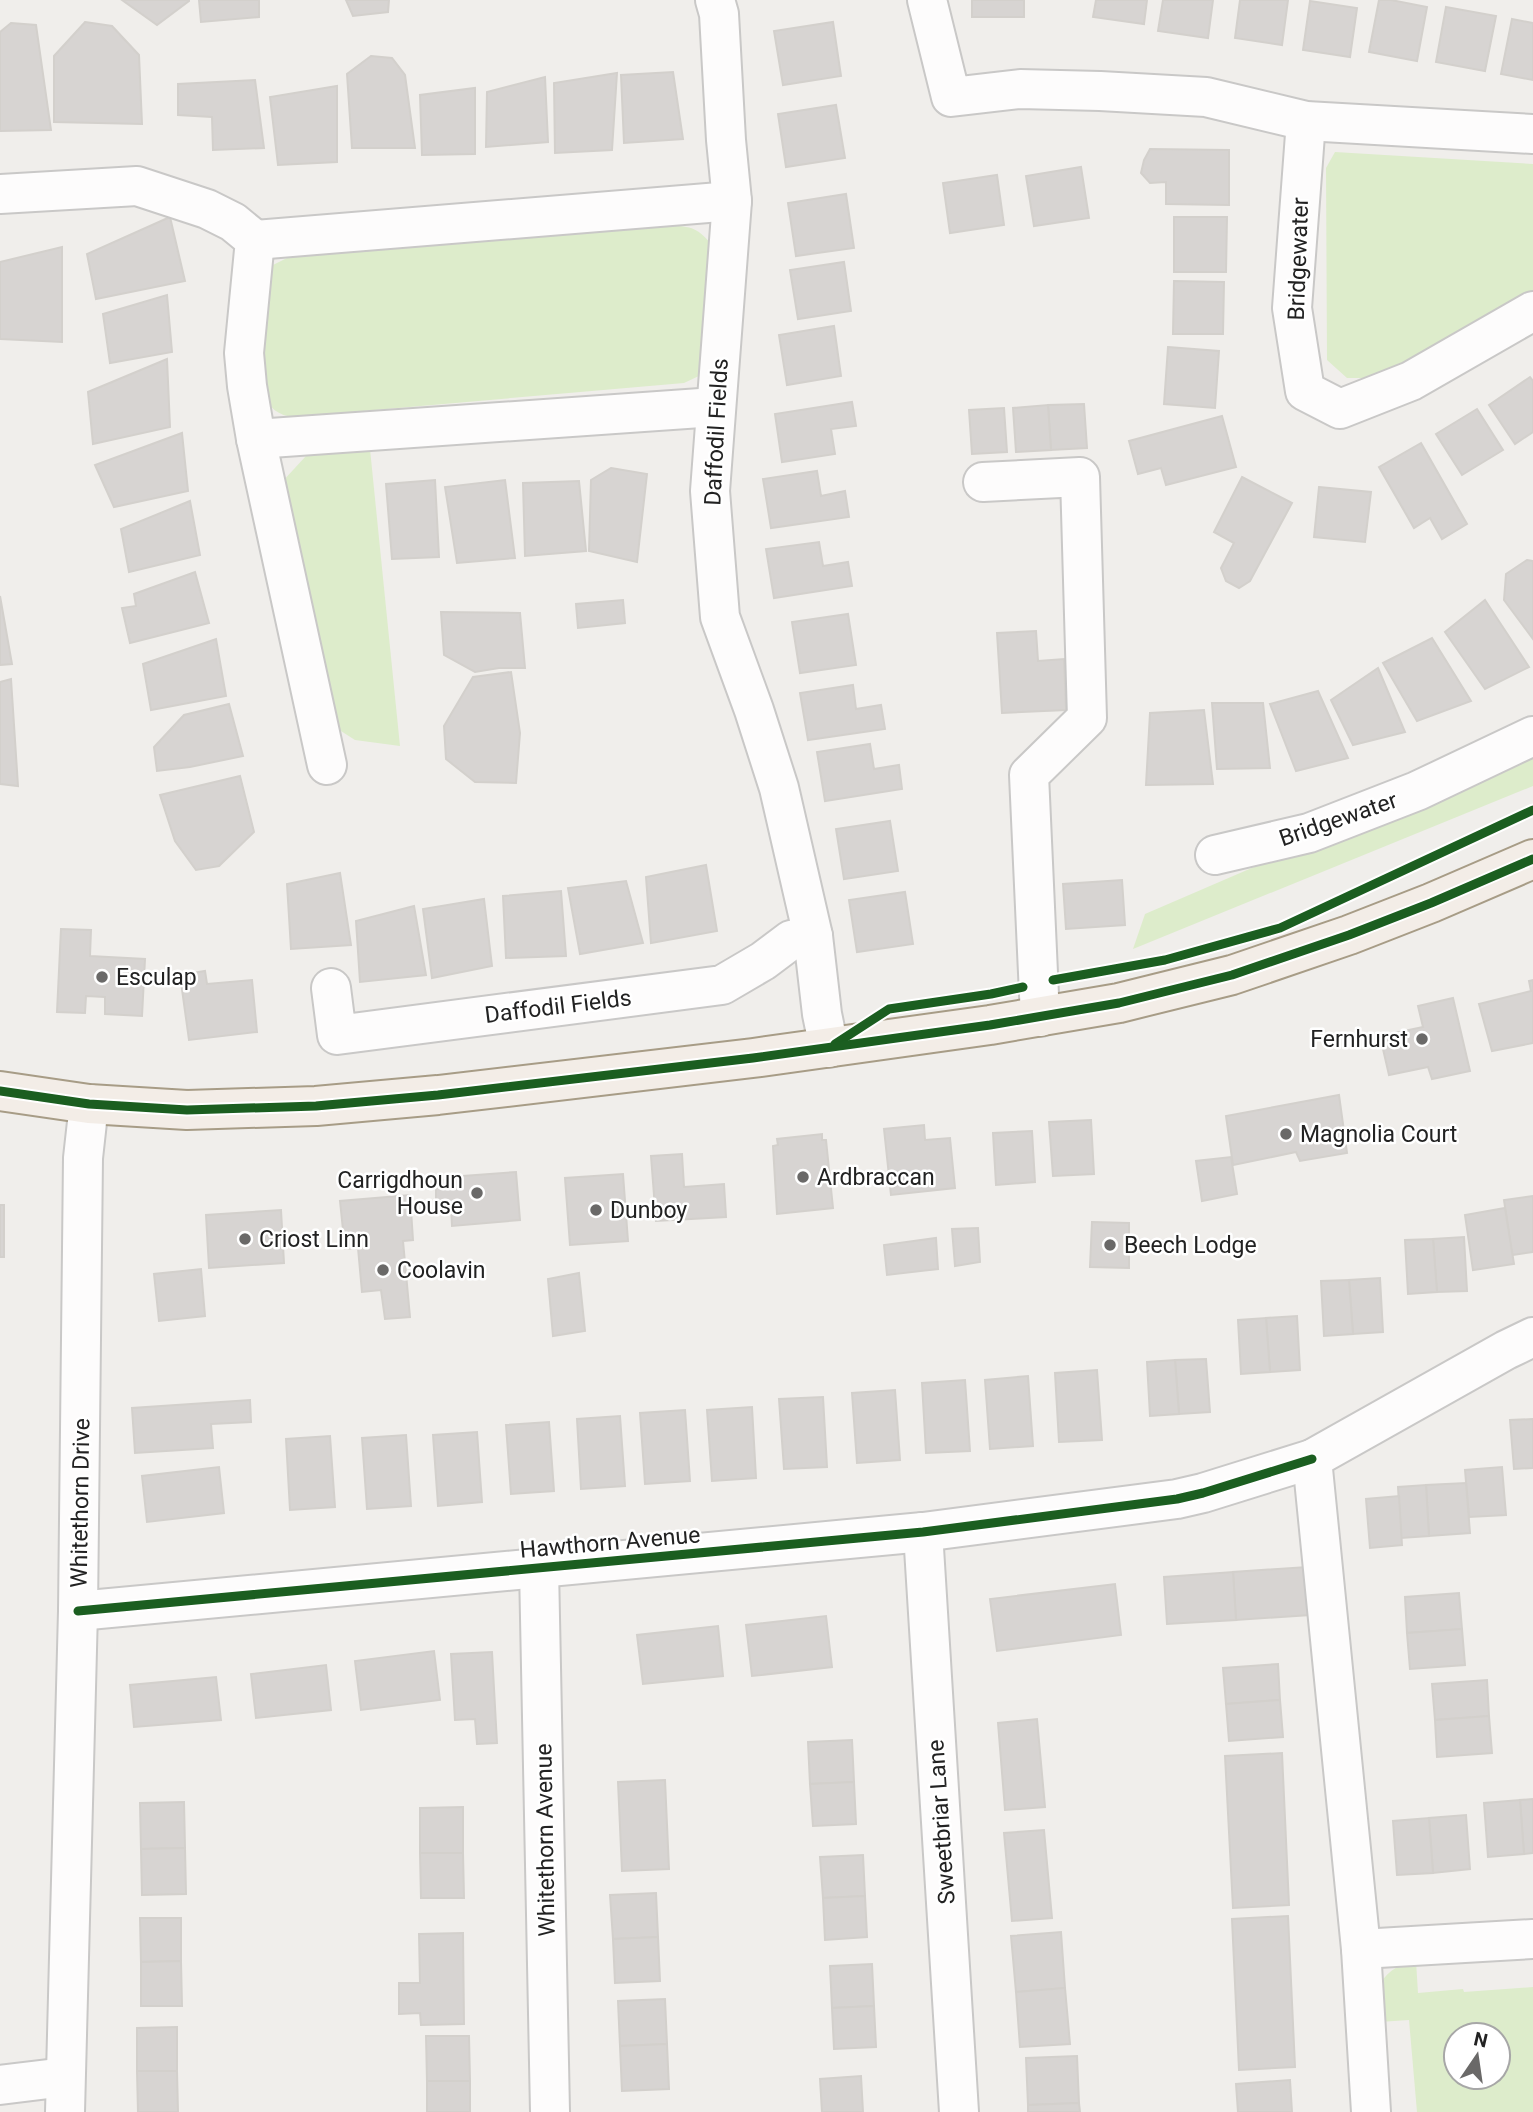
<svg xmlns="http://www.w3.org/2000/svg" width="1533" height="2112" font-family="Roboto,sans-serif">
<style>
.grass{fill:#ddeccb;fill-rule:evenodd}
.building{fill:#d7d4d2;stroke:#d3d0cc;stroke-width:2}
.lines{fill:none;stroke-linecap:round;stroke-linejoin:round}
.minor-casing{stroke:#c9c8c7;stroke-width:42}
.major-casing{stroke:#a79c86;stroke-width:42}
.minor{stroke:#fdfcfc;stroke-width:38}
.major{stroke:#f3ede7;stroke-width:38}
.cycleway-casing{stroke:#fff;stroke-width:13}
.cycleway{stroke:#1b5e20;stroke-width:9}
.poi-dot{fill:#6a6968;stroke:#fff;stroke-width:2.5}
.labels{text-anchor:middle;stroke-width:5;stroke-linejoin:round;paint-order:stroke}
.street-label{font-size:23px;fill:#222;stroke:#fff}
.poi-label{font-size:23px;fill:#222;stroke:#fff;text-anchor:start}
</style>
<rect width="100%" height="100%" fill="#f0eeeb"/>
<!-- grass -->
<g class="grass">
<path d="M1335,152L1533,164V297L1473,326L1373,378H1347L1327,360L1326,168Z"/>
<path d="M668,225C693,227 697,227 714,247L701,375L684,383L294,417C279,416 268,408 263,392C254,364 267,298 271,266L291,256Z"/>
<path d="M370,449L400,746L355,740L330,724L282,482L306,456Z"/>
<path d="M1533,747V786L1133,949L1145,914Z"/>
<path d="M1416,1961L1418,1993L1463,1989L1464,1992L1533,1987V2112H1417L1409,2020L1379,2022L1380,1983C1390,1970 1400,1963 1416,1961ZM1456,2035H1498V2077H1456Z"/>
</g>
<!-- building -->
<g class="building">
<path d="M122,0H189V1L157,25Z"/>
<path d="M199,0H259V17L201,22Z"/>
<path d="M346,0H389L388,12L353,16Z"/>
<rect x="972" y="0" width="52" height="17"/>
<path d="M1096,0H1147L1144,24L1093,17Z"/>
<path d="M1163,0H1213L1208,38L1158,31Z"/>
<path d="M1240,0H1288L1282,45L1235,38Z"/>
<path d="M1379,0H1391L1427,7L1417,61L1369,52Z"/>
<path d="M1310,1L1357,8L1350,57L1303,50Z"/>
<path d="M1446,7L1496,16L1485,71L1436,62Z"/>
<path d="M1512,19L1533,23V80L1501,74Z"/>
<path d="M85,22L112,26L139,55L142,124L54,122V56Z"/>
<path d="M833,22L841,76L783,85L774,31Z"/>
<path d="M11,23L36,25L51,130L0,131V32Z"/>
<path d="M371,56L392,58L405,75L415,148H352L347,74Z"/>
<path d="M673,72L683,139L624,143L621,75Z"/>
<path d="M617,73L612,150L555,153L554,83Z"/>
<path d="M545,77L548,142L486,147L487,92Z"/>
<path d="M255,80L264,148L213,150L212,117L178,115V84Z"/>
<path d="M337,86V162L278,165L270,97Z"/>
<path d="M475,88V154L422,155L420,95Z"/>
<path d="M836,105L845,158L786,167L778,114Z"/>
<path d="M1150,149L1229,150V205L1166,204V182L1150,183L1141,173L1144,160Z"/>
<path d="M1081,167L1089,218L1034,226L1026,176Z"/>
<path d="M997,175L1004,225L950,233L943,183Z"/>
<path d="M846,194L854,248L796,256L788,203Z"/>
<path d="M170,217L185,281L96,299L87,254Z"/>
<path d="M1174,217H1227L1226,272H1174Z"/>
<path d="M62,247V342L0,339V262Z"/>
<path d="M844,262L851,311L798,319L790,270Z"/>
<path d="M1174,281L1224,282L1223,334H1173Z"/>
<path d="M167,295L172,352L110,363L103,314Z"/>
<path d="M834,326L841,376L787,385L779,335Z"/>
<path d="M1168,347L1219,351L1215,408L1164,404Z"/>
<path d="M167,359L170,427L93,444L88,392Z"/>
<path d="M1530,377L1533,381V432L1515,444L1489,405Z"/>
<path d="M852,402L856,426L831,429L835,454L782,462L775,414Z"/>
<path d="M1084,404L1087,448L1051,450L1048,405Z"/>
<path d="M1048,405L1051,450L1016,452L1013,408Z"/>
<path d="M1004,408L1007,452L972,454L969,410Z"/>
<path d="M1477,409L1503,450L1462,475L1436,434Z"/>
<path d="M1222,416L1236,467L1166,485L1161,468L1138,474L1129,441Z"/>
<path d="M182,433L188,491L114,507L95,465Z"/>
<path d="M1421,443L1467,524L1442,539L1430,518L1414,528L1379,467Z"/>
<path d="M611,468L647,474L637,562L589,551L591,480Z"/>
<path d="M817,471L821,496L845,491L849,517L771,528L763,479Z"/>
<path d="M1242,477L1292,503L1250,581L1239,588L1226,581L1221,568L1234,543L1214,532Z"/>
<path d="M435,480L439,557L392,559L386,484Z"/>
<path d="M505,480L515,558L457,563L445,487Z"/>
<path d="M579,481L586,551L525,556L523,483Z"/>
<path d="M1319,487L1371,492L1365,542L1314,537Z"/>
<path d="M190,501L200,555L129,572L121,529Z"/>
<path d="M819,542L823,566L848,562L852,586L774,598L766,549Z"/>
<path d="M1527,560L1533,561V639L1504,600L1506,574Z"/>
<path d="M195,572L209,623L130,643L122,608L136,606L134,594Z"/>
<path d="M0,596L12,664L0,665Z"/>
<path d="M623,600L625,623L578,628L576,604Z"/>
<path d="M1485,600L1529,667L1485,689L1445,632Z"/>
<path d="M441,612L520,613L525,668H499L475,672L444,655Z"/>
<path d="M848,614L856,665L800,673L792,622Z"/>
<path d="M1036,631L1038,661L1064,659L1066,710L1002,713L997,633Z"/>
<path d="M1432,638L1471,701L1417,721L1383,663Z"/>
<path d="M216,639L226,696L151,710L143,664Z"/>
<path d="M1378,668L1405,732L1353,745L1331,700Z"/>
<path d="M511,672L520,733L516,783L475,782L446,759L444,726L473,677Z"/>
<path d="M11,679L18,786L0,784V682Z"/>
<path d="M853,685L856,709L881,705L885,729L808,740L800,693Z"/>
<path d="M1318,691L1348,758L1296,771L1270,704Z"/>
<path d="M1212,703H1263L1270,768L1217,769Z"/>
<path d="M229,704L243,756L190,767L157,771L154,747L184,715Z"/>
<path d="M1204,710L1213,784L1146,785L1150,713Z"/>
<path d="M870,744L874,769L899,765L902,789L825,801L817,752Z"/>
<path d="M240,776L254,832L219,866L196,870L175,841L160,795Z"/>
<path d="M890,821L898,871L844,879L836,829Z"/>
<path d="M706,865L717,931L651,943L646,877Z"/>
<path d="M340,873L351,945L291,949L287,884Z"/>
<path d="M1122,880L1125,925L1066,929L1063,884Z"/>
<path d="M626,881L643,943L580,954L568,888Z"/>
<path d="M561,891L566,956L506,958L503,896Z"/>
<path d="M905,892L913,944L857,952L849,900Z"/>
<path d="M484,899L492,966L432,978L423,909Z"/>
<path d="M414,906L426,975L360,982L356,921Z"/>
<path d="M61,929L91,930L90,956L145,959L142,1016L105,1014V997L86,996L85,1013L57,1012Z"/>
<path d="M205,971L207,984L252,980L257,1032L189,1040L180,975Z"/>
<path d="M1533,980V1043L1492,1051L1479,1004L1531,991L1529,981Z"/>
<path d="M1453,998L1470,1071L1432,1079L1428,1067L1389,1075L1380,1036L1423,1027L1418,1006Z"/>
<path d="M1339,1095L1347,1153L1300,1161L1296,1152L1233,1165L1226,1116Z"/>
<path d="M1091,1120L1094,1174L1053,1176L1049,1122Z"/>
<path d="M924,1125L925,1140L950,1138L955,1188L891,1195L884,1129Z"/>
<path d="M1032,1131L1035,1182L996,1185L993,1133Z"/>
<path d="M822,1134V1140H826L833,1208L777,1214L773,1146L778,1145L777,1139Z"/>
<path d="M682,1154L684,1187L724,1184L726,1217L656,1221L651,1156Z"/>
<path d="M1231,1157L1237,1194L1202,1201L1196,1161Z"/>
<path d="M516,1172L520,1220L452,1226L451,1206L436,1201V1185L449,1177Z"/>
<path d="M623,1174L628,1241L570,1245L565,1178Z"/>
<path d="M410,1195L413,1240L403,1241L410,1317L385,1319L381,1290L362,1292L358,1248L345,1249L340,1201Z"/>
<path d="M1533,1196V1252L1512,1255L1504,1200Z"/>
<rect x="0" y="1205" width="4" height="52"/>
<path d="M1505,1208L1514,1264L1473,1270L1465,1215Z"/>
<path d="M281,1210L284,1263L209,1268L206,1215Z"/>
<path d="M1092,1222L1129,1223V1268L1090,1267Z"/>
<path d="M978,1228L980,1262L955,1266L952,1229Z"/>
<path d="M1464,1237L1467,1291L1437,1292L1433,1239Z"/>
<path d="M936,1238L938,1269L887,1275L884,1245Z"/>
<path d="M1433,1239L1437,1292L1408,1294L1405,1240Z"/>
<path d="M201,1269L205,1316L159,1321L154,1274Z"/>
<path d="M579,1273L585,1331L553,1336L548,1279Z"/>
<path d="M1380,1278L1383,1332L1353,1334L1349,1280Z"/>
<path d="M1349,1280L1353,1334L1324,1336L1321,1281Z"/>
<path d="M1297,1316L1300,1370L1270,1372L1266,1318Z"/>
<path d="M1266,1318L1270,1372L1241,1374L1238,1320Z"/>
<path d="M1206,1359L1210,1412L1179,1414L1175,1360Z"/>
<path d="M1175,1360L1179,1414L1150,1416L1147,1362Z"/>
<path d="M1097,1370L1102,1440L1059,1442L1055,1373Z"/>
<path d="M1028,1376L1033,1446L990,1449L985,1380Z"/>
<path d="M965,1380L970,1451L926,1453L922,1383Z"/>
<path d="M895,1390L900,1460L857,1463L852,1393Z"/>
<path d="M823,1397L827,1467L784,1469L779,1399Z"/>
<path d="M250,1400L251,1422L211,1424L213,1448L135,1453L132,1408Z"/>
<path d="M752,1407L756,1478L712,1481L707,1410Z"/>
<path d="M685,1410L690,1481L645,1484L640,1413Z"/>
<path d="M620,1416L625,1486L581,1489L577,1419Z"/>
<path d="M1533,1419V1468L1514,1469L1510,1420Z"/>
<path d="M549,1422L554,1491L511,1494L506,1425Z"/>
<path d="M477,1432L482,1502L438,1506L433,1435Z"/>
<path d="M406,1435L411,1506L367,1509L362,1438Z"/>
<path d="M330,1436L335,1507L290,1510L286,1439Z"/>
<path d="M219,1467L224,1513L147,1522L142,1476Z"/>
<path d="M1502,1467L1506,1515L1469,1517L1465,1470Z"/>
<path d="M1466,1483L1470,1533L1429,1536L1426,1485Z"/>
<path d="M1426,1485L1429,1536L1401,1538L1398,1487Z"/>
<path d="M1399,1496L1402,1545L1370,1548L1366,1499Z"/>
<path d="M1307,1567L1310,1615L1236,1620L1233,1572Z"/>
<path d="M1233,1572L1236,1620L1167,1624L1164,1577Z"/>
<path d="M1115,1584L1121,1635L997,1651L990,1599Z"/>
<path d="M1459,1593L1462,1629L1407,1633L1405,1597Z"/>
<path d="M826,1616L832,1667L752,1676L746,1625Z"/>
<path d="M718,1626L723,1676L643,1684L637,1635Z"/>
<path d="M1462,1629L1465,1665L1410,1669L1407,1633Z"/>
<path d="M434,1651L440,1700L361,1710L355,1661Z"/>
<path d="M492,1652L497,1743L477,1744L475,1719L455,1720L451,1654Z"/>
<path d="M1278,1664L1280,1700L1226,1704L1223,1668Z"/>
<path d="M326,1665L331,1710L256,1718L251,1674Z"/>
<path d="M216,1677L221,1720L134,1727L130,1685Z"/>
<path d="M1487,1680L1489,1716L1435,1720L1432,1684Z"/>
<path d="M1280,1700L1283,1737L1229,1741L1226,1704Z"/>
<path d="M1489,1716L1492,1753L1437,1757L1435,1720Z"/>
<path d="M1037,1719L1045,1807L1005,1810L998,1723Z"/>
<path d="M852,1740L854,1782L810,1784L808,1742Z"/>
<path d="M1282,1753L1289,1905L1233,1908L1225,1756Z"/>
<path d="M665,1780L669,1869L622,1871L618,1782Z"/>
<path d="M854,1782L856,1824L813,1826L810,1784Z"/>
<path d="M1533,1799V1853L1524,1854L1520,1800Z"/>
<path d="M1520,1800L1524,1854L1488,1857L1484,1803Z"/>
<path d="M184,1802L185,1848L141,1849L140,1803Z"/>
<path d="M463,1807V1853H420V1808Z"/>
<path d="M1466,1815L1470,1869L1433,1873L1429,1818Z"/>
<path d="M1429,1818L1433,1873L1397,1875L1393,1821Z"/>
<path d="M1044,1830L1052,1918L1012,1921L1004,1833Z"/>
<path d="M185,1848L186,1894L142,1895L141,1849Z"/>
<path d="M420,1853H463L464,1898H421Z"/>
<path d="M863,1855L865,1896L823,1898L820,1857Z"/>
<path d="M656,1893L658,1937L613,1939L610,1895Z"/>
<path d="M865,1896L867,1937L825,1940L823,1898Z"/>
<path d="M1288,1916L1295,2067L1239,2070L1232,1919Z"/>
<path d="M140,1918H181V1961L141,1962Z"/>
<path d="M1061,1932L1065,1988L1016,1992L1011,1936Z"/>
<path d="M463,1933L464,2024L421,2025L420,2013L399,2014V1983H420L419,1934Z"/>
<path d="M658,1937L660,1981L615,1983L613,1939Z"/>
<path d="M181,1961L182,2006H141V1962Z"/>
<path d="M872,1964L874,2006L832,2008L830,1966Z"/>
<path d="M1065,1988L1070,2044L1020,2047L1016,1992Z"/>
<path d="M665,1999L667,2044L620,2046L618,2001Z"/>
<path d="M874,2006L876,2047L834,2049L832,2008Z"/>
<path d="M177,2027V2071H137V2028Z"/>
<path d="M426,2036H469L470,2081H427Z"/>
<path d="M667,2044L669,2089L622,2091L620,2046Z"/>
<path d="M1077,2056L1079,2103L1028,2105L1026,2058Z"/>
<path d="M137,2071H177L178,2112H138Z"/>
<path d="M861,2076L863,2112H822L820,2079Z"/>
<path d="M1290,2080L1292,2112H1238L1236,2084Z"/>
<rect x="427" y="2081" width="43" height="31"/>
<path d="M1079,2103L1080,2112H1028V2105Z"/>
</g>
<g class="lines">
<defs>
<g id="minor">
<path d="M715,0L719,14L726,140L732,201L710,491L720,617L754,710L779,788L813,936L822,1014L829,1048"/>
<path d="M927,0L951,97L1020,89L1100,91L1206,97L1306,121L1533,134"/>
<path d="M1306,121L1292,308L1305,391L1340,409L1411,381L1533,311"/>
<path d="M0,194L137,186L207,209L233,222L255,240L244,353L247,386L256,439L327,765"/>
<path d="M255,240L732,201"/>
<path d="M256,439L715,407"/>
<path d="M983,482L1080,477L1087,718L1029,775L1040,1017"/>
<path d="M1215,855L1309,833L1417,791L1533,736"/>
<path d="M331,988L337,1035L722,985L763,961L791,940L813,936"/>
<path d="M923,1532L959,2112"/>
<path d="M539,1568L550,2112"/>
<path d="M78,1611L923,1532L1177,1499L1203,1493L1312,1459"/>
<path d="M1361,1949L1533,1939"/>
<path d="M0,2085L65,2077"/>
<path d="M65,2112L78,1611L83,1158L89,1104"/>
<path d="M1371,2112L1361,1949L1312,1459L1506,1350L1533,1337"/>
</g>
<path id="major" d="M0,1091L89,1104L187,1110L316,1106L438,1095L753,1058L990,1025L1119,1003L1232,975L1349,935L1431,903L1533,859"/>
</defs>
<!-- minor casing -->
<use href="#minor" class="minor-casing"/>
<!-- major casing -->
<use href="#major" class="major-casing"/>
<!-- minor -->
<use href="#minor" class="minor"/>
<!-- major -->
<use href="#major" class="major"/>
<defs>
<g id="cycleway">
<path d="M1053,980L1165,960L1280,928L1533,810"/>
<path d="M835,1044L889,1009L991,994L1023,987"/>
<path d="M0,1091L89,1104L187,1110L316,1106L438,1095L753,1058L990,1025L1119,1003L1232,975L1349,935L1431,903L1533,859"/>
<path d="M78,1611L923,1532L1177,1499L1203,1493L1312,1459"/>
</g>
</defs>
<!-- cycleway casing -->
<use href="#cycleway" class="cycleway-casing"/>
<!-- cycleway -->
<use href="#cycleway" class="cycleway"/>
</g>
<!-- markers -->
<g class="poi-dot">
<circle cx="102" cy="977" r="7"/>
<circle cx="1422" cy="1039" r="7"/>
<circle cx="1286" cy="1134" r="7"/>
<circle cx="803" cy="1177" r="7"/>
<circle cx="477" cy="1193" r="7"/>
<circle cx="596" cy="1210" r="7"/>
<circle cx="245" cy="1239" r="7"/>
<circle cx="1110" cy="1245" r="7"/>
<circle cx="383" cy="1270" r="7"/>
</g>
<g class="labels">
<!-- street labels -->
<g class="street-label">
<text transform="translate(1298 259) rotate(-88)" y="8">Bridgewater</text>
<text transform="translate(716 432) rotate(-87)" y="8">Daffodil Fields</text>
<text transform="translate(1338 819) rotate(-19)" y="8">Bridgewater</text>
<text transform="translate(558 1006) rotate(-7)" y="8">Daffodil Fields</text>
<text transform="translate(80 1503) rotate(-89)" y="8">Whitethorn Drive</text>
<text transform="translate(610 1542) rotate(-5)" y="8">Hawthorn Avenue</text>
<text transform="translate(941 1822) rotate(-94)" y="8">Sweetbriar Lane</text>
<text transform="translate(545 1840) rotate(-91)" y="8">Whitethorn Avenue</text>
</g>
<!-- poi labels -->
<g class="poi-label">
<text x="116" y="985">Esculap</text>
<text x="1408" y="1047" text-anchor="end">Fernhurst</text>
<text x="1300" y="1142">Magnolia Court</text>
<text x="817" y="1185">Ardbraccan</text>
<text x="463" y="1188" text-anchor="end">Carrigdhoun<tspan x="463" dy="26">House</tspan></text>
<text x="610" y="1218">Dunboy</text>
<text x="259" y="1247">Criost Linn</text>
<text x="1124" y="1253">Beech Lodge</text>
<text x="397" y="1278">Coolavin</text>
</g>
</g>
<!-- north arrow -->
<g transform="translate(1477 2056) rotate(13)"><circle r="33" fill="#ffffff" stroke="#a7a7a7" stroke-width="2"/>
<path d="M0-5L12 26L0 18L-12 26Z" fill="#6a6968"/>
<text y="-10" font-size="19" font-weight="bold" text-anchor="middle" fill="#222222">N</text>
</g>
</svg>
